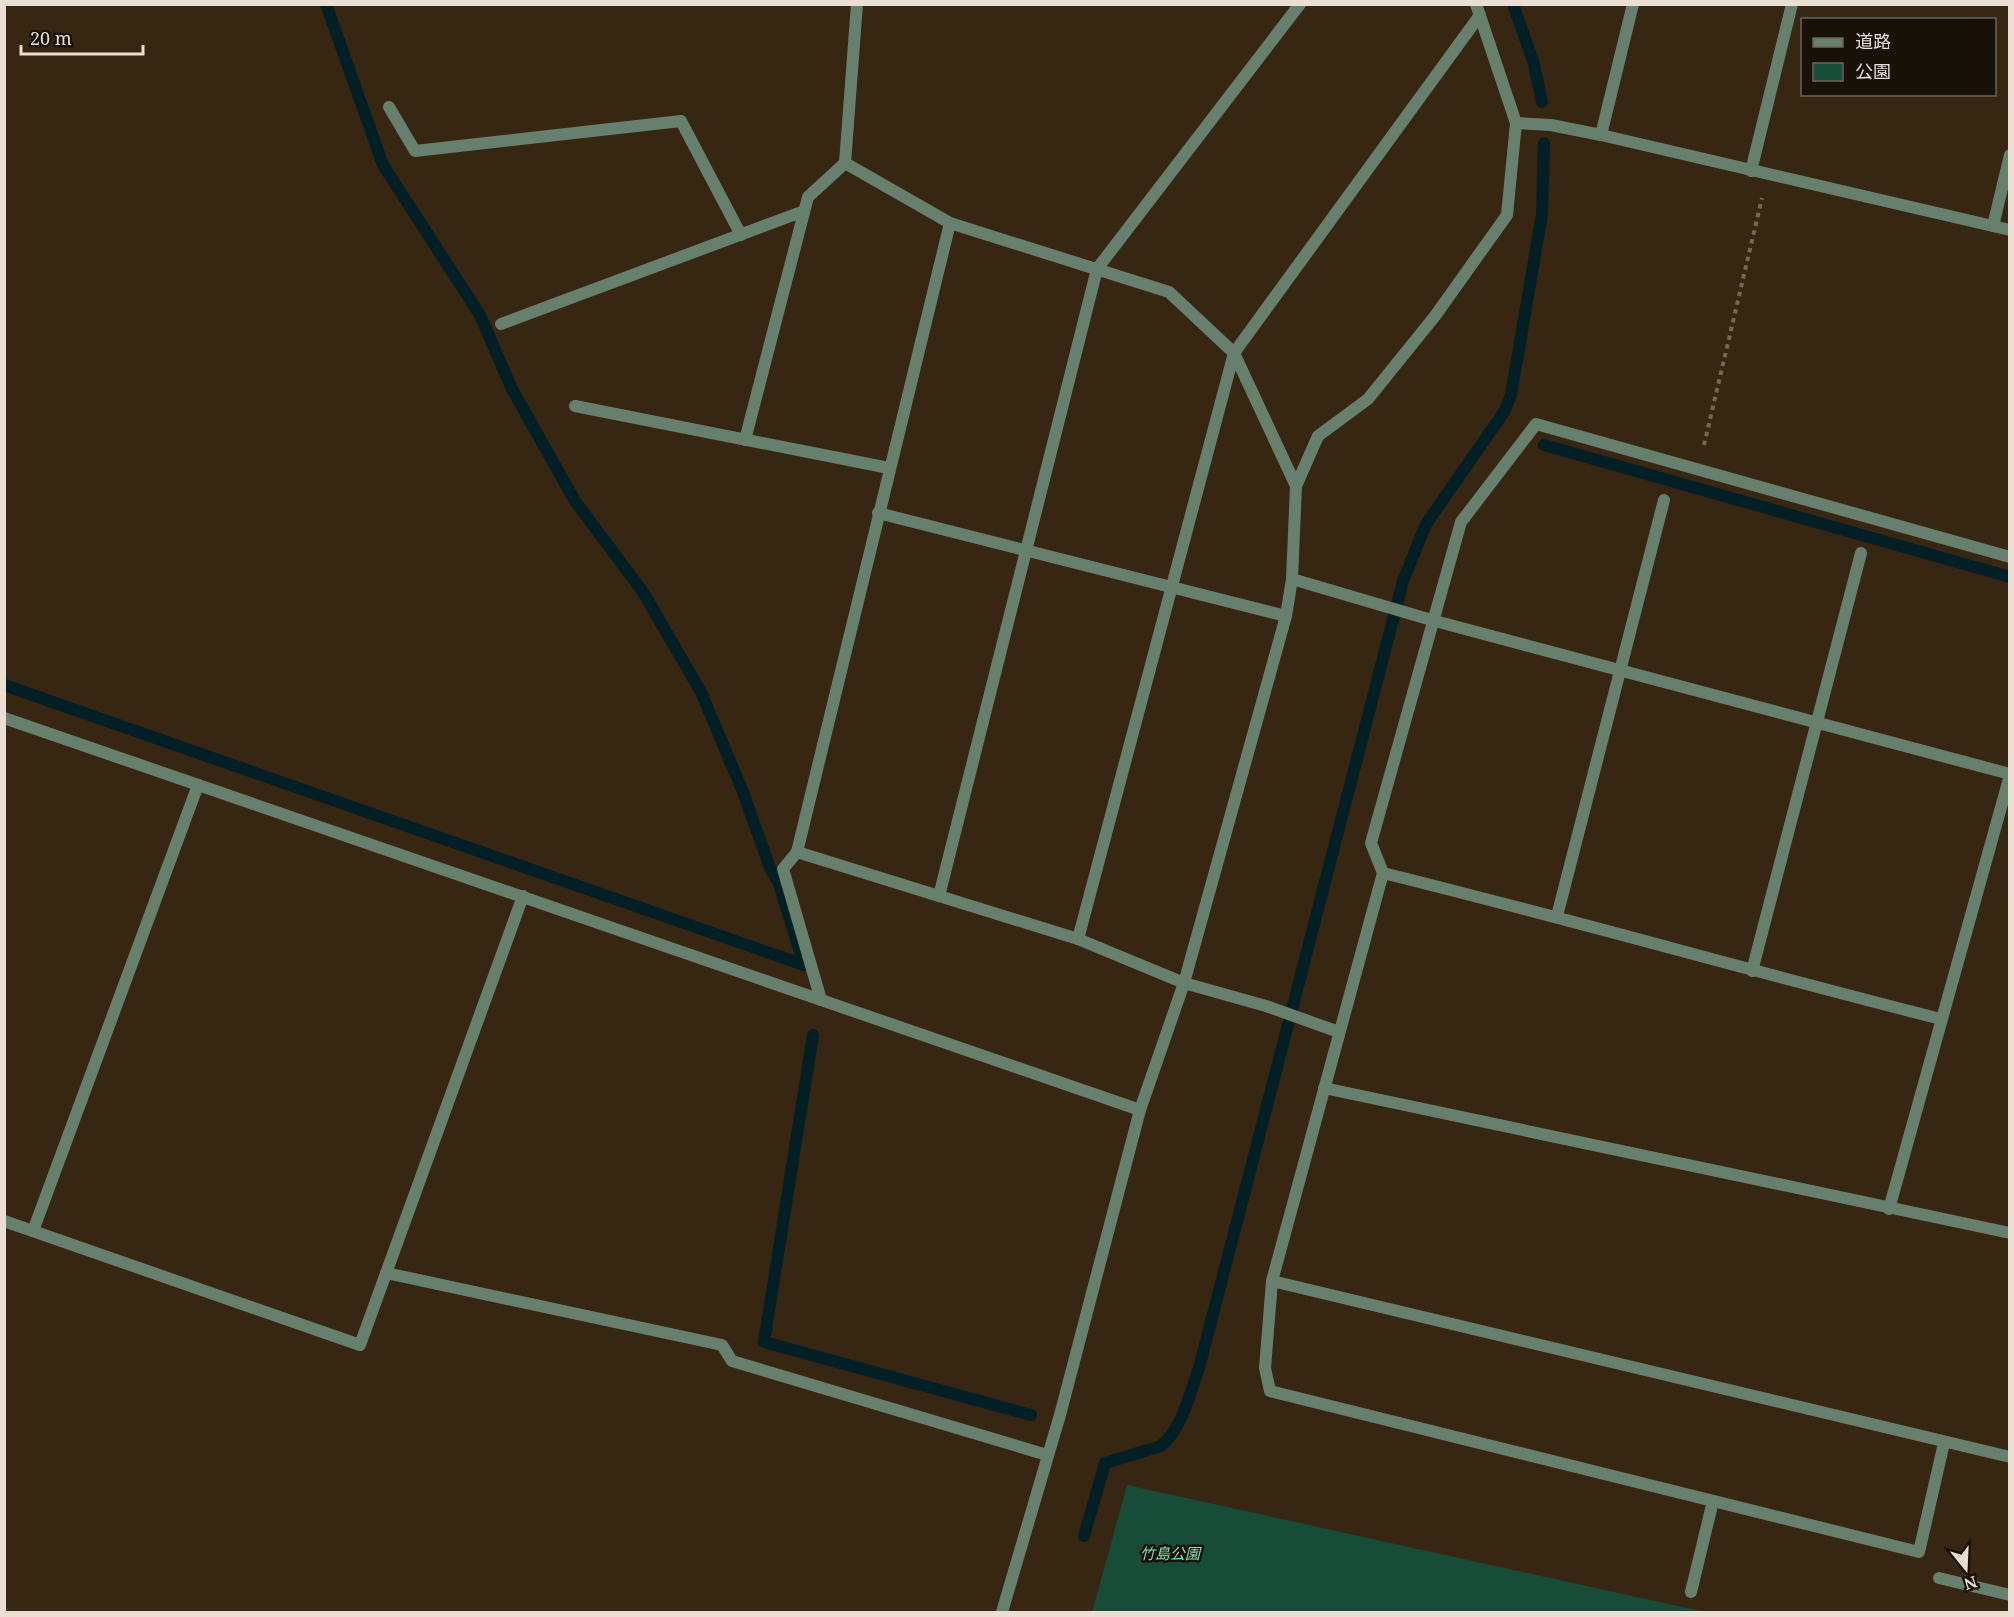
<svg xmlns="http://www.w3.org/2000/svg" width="2014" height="1617" font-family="'Noto Serif','Noto Sans JP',serif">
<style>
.green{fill:#164c38}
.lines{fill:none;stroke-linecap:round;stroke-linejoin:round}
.stream{stroke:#031f26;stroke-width:12}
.path{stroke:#756754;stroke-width:4;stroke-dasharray:4.5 4.5;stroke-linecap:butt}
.minor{stroke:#67806e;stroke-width:12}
.labels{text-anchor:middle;stroke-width:5;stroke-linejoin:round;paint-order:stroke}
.park-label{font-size:15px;font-style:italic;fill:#7be6b9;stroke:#181108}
</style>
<rect width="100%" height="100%" fill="#372611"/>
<!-- green -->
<path class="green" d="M1127,1485L1705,1612H1092Z"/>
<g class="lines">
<!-- stream -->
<g class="stream">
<path d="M326,4L383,165L480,315L512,389L575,501L643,592L701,692L743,792L770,868L778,881L804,965"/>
<path d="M1513,4L1534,64L1542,102"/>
<path d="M1544,445L2010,577"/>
<path d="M4,685L804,965"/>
<path d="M813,1035L764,1342L1031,1415"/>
<path d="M1084,1536L1105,1463L1161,1446C1183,1427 1189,1395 1199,1368L1403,581L1426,524L1504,412L1511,395L1542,214L1544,143"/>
</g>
<!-- path -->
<path class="path" d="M1704,445L1762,198"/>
<!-- minor -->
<g class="minor">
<path d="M857,4L845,163L950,223L1169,292L1234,353L1296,486"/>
<path d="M389,107L415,151L681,121L741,235"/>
<path d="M1516,123L1551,125L1601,135L2010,230"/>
<path d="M1601,135L1633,4"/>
<path d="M1751,171L1792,4"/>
<path d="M950,223L797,852L1078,939L1184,983L1266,1006L1339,1032"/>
<path d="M1993,226L2010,155"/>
<path d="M501,324L804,211"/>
<path d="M575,406L889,468"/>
<path d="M745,440L808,197L845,163"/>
<path d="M878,513L1286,616"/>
<path d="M1292,579L1435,621L2010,774"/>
<path d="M4,718L1140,1110"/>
<path d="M797,852L783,869L821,1000"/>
<path d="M1383,873C1570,919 1754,972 1941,1019"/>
<path d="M939,896L1097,269L1300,4"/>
<path d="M1557,916L1664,500"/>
<path d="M1078,939L1234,353L1480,15"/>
<path d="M1752,971L1861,553"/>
<path d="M1324,1088L2010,1233"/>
<path d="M1889,1209L2010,775"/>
<path d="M4,1221L360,1345L523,896"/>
<path d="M33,1231L198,785"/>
<path d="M386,1273L722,1345L732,1361L1047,1455"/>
<path d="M1272,1281L2010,1457"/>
<path d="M1944,1443L1919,1552L1270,1391L1265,1368L1272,1281L1383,873L1371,843L1461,522L1536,424L2010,557"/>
<path d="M1939,1578L2010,1595"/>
<path d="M1691,1592L1713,1501"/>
<path d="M1002,1612L1060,1415L1140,1110L1184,983L1286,616L1292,579L1296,486L1318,436L1368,399L1435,316L1507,215L1516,123L1476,4"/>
</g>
</g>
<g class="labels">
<!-- park labels -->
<g class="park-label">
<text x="1170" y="1559">竹島公園</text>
</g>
</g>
<!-- border -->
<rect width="2014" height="1617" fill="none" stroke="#eadfd2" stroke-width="12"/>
<!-- legend -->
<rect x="1801" y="18" width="195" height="78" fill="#181108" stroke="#6c6359" stroke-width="1.5"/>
<rect x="1813" y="38" width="30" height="9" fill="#67806e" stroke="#6c6359" stroke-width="1.5"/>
<text x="1855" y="48" font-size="18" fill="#eadfd2">道路</text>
<rect x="1813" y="63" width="30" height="18" fill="#164c38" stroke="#6c6359" stroke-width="1.5"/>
<text x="1855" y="78" font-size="18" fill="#eadfd2">公園</text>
<!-- north arrow -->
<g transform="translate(1966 1569) rotate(162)" stroke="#181108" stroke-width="4.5" paint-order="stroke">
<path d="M0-4.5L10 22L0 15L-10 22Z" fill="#eadfd2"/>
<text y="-9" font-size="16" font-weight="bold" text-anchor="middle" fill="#eadfd2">N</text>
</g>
<!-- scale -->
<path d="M21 45v9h122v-9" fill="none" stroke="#eadfd2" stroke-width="3"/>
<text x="30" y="45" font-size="18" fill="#eadfd2" stroke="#181108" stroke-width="4.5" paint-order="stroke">20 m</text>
</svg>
